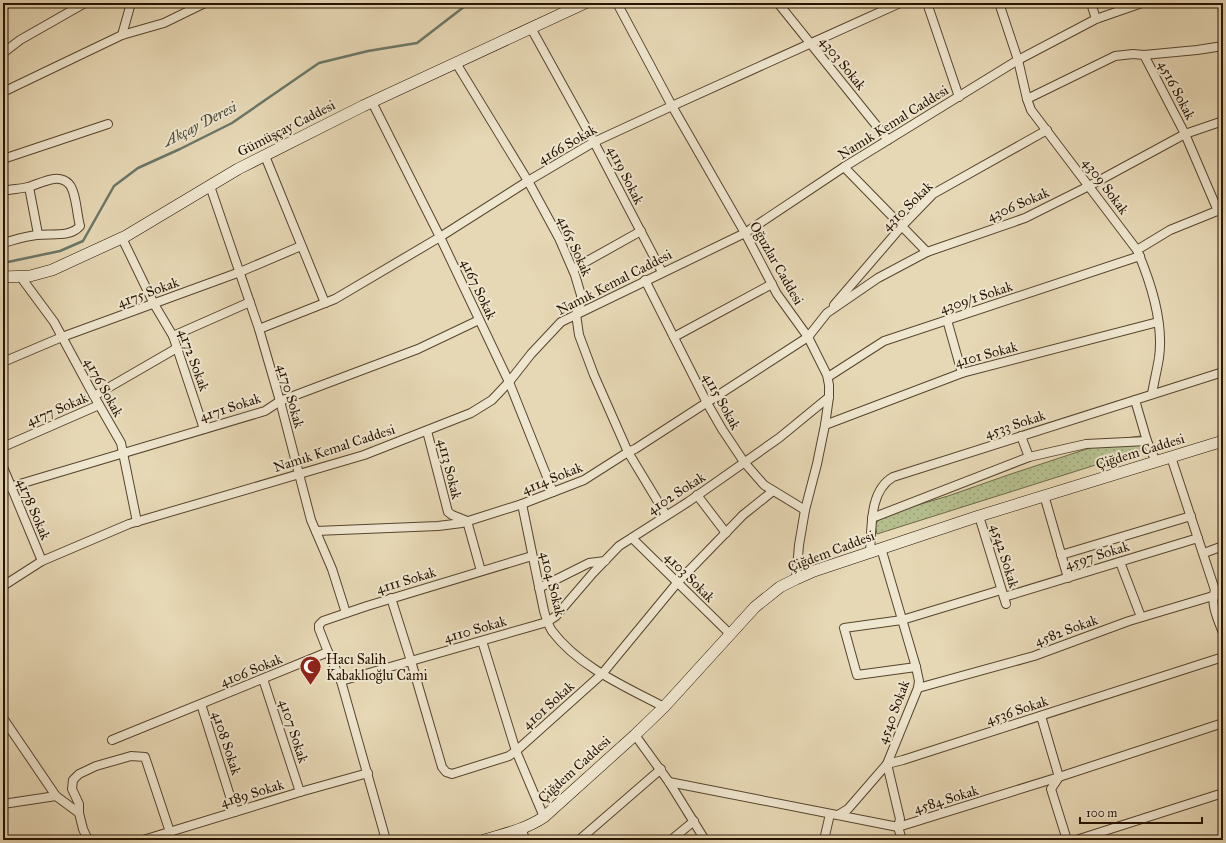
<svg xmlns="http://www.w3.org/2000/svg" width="1226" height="843" font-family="'IM FELL Great Primer',serif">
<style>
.grass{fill:url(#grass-dots);stroke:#6e6847}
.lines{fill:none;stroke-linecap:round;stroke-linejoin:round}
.stream{stroke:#6a7768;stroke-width:2.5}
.street-casing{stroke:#56442d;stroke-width:10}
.secondary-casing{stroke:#261200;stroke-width:12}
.street{stroke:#efe6cf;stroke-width:8}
.secondary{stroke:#efe6cf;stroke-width:11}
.labels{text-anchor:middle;stroke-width:4;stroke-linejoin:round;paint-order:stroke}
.street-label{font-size:14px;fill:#261200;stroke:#efe6cf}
.poi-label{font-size:14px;fill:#261200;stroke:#efe6cf;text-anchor:start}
.water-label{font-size:15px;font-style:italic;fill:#4e4d3d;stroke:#efe6cf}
</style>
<defs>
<pattern id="grass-dots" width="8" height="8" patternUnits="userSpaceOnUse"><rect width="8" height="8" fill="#b5bf8e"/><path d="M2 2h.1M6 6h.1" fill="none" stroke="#9ca379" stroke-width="1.8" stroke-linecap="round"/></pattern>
</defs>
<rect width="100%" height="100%" fill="#e7d8b5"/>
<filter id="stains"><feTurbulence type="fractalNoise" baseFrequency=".005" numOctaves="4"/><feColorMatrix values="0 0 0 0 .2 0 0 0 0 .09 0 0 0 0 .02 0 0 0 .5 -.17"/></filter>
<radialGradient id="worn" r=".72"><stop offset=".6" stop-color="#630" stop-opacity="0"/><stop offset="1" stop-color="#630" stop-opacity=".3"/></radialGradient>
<!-- grass -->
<path class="grass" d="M1140,436L1143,450L877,534L875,525L880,518L894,512L948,496L1008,475L1114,440Z"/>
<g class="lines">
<!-- stream -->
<path class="stream" d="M3,263L60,251L83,241L114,186L138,168L180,149L232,123L319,63L368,51L417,43L469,3"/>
<defs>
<g id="street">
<path d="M617,3L672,106L745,233L777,294L808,337L827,375L829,385V397L825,425L817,464L805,510L799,545L796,579"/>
<path d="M778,3L888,140"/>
<path d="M927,3L959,97"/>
<path d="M999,3L1018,60L1027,99L1031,110L1137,250C1151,283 1164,322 1159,358C1157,370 1154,382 1152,394"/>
<path d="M1091,3L1096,19"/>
<path d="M531,28L594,142L662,272"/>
<path d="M122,35L131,3"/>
<path d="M3,53L20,40L85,3"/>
<path d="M1144,55L1197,50L1223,46"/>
<path d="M456,63L528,181L559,238L575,275L581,295V303L576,314L579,335L594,375L628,452L666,515"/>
<path d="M3,92L122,35L164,23L205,3"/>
<path d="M1027,99L1115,56L1133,54L1144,55L1185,134L1218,211"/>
<path d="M372,102L440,237L509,382L553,492"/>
<path d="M265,156L325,303"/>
<path d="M3,159L108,124"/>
<path d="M844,167L927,252L1025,218L1089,186L1185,134L1223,121"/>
<path d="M210,186L259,329L280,401L311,520L332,569L346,613"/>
<path d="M29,187L38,234"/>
<path d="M3,191C11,189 20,189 28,187C40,184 58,172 69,184C76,191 77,216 80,226C70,238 51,233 37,235C26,236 14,240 3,243"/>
<path d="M122,238L154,304L173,336L204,429"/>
<path d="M1137,250L1170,230L1222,209"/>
<path d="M573,269L641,231"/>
<path d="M20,276L54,322L94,396L121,443L137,522"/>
<path d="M645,280L707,403L722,429L744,462L764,485L805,510"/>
<path d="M834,305L902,226L933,194L1047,130"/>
<path d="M947,320L962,373"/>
<path d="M259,329L335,299L440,237L528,181L594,142L672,106L900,3"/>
<path d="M173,336L250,302"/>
<path d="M674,337L772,284"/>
<path d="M3,362L62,337L240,272L301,246"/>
<path d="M828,377L884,341L1140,256"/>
<path d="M94,396L177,348"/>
<path d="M1135,400L1147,441L1156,462"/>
<path d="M825,425L962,373L1158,322"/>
<path d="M427,431L448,512L452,515L467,521L481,571"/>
<path d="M1021,436L1029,457"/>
<path d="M3,447L99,405"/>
<path d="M1171,457L1215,590C1210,605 1218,619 1223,633"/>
<path d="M3,467L42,561"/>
<path d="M3,489L265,411L280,401L418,349L479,320"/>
<path d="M697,495L726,533"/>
<path d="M1044,495L1068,578"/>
<path d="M522,504L544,611C546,618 548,625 552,631C579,667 626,687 664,707"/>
<path d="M979,516L1006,604"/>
<path d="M872,518L1029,457L1086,444L1147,441"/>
<path d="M316,531L438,526L462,523L522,504L584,480L628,452L635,449L808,337L827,313L878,278L927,252"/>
<path d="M632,538L730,634"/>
<path d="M881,548L916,667L919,681L918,688L887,764L900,819L898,827L902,840"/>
<path d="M870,552C872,527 869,491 893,477L1223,372"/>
<path d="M1204,553L1223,546"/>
<path d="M1061,555L1191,516"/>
<path d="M1120,562L1141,617"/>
<path d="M3,586L42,561L129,524L364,455L471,413L492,400L509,382L531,354L561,322L745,233L844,167L1018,60L1096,19L1142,3"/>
<path d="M539,588L589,563L605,561"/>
<path d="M1004,597L1198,538"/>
<path d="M391,598L411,661L442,767L446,772L452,774L509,756L516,751L602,674L677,583L743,515L773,491"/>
<path d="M482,641L516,751L544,817"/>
<path d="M328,652L319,629V625L323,621L367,606L532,556"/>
<path d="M916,667L857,675L844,628L902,620L1001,590"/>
<path d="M263,679L300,792"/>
<path d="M341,681L547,622L556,616L593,573L619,546L688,502L779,438L829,397"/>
<path d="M918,688L1034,656L1129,621L1223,593"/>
<path d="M201,704L235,812"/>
<path d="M1041,716L1059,777L1051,789L1067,840"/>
<path d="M3,718L56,796L79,813L83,829L88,840"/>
<path d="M635,735L669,782L705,840"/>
<path d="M112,740L328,652L341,681L386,840"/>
<path d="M669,782L898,827L1059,777L1223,723"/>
<path d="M3,804L56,796"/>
<path d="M79,813V804L72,789L73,780L79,774L96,766L131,756L145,757L170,832"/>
<path d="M838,815L848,809L887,764L903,760L1223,657"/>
<path d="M522,829L525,840"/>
<path d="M143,840L300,792L368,773"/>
<path d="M579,840L661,769"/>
<path d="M671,840L694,821"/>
<path d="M824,840L830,814"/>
<path d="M1076,840L1223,793"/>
</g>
<g id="secondary">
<path d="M3,5L6,3"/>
<path d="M3,277L30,276L52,270L126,236L238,169L363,106L585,3"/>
<path d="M484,840C505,834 526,829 544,817L635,735L664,707L755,607L780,587L796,579L814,571L979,516L1223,441"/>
</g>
</defs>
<!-- street casing -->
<use href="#street" class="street-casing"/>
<!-- secondary casing -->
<use href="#secondary" class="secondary-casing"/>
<!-- street -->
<use href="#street" class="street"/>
<!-- secondary -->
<use href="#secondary" class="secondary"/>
</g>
<!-- icons -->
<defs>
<symbol id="mosque-pin" viewBox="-11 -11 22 30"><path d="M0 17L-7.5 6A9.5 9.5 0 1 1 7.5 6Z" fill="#8f2418" stroke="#efe6cf"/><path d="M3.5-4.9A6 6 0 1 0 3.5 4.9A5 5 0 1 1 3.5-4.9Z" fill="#fff"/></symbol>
</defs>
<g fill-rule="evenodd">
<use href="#mosque-pin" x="298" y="654" width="25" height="34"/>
</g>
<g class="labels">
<!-- street labels -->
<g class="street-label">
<text transform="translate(843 63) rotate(51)" y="5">4303 Sokak</text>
<text transform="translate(1177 90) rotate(63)" y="5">4516 Sokak</text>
<text transform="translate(893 122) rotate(-32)" y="5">Namık Kemal Caddesi</text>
<text transform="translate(286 128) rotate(-27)" y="5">Gümüşçay Caddesi</text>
<text transform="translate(567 144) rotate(-30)" y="5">4166 Sokak</text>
<text transform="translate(626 175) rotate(63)" y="5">4119 Sokak</text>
<text transform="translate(1106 186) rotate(53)" y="5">4309 Sokak</text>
<text transform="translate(1018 204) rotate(-23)" y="5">4306 Sokak</text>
<text transform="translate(907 206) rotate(-44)" y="5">4310 Sokak</text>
<text transform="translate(575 246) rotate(66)" y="5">4165 Sokak</text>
<text transform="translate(777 263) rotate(60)" y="5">Oğuzlar Caddesi</text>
<text transform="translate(614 282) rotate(-27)" y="5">Namık Kemal Caddesi</text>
<text transform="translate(479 289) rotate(65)" y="5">4167 Sokak</text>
<text transform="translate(148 292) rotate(-20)" y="5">4175 Sokak</text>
<text transform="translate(976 297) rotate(-18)" y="5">4309/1 Sokak</text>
<text transform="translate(986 354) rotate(-15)" y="5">4101 Sokak</text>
<text transform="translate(194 360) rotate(70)" y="5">4172 Sokak</text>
<text transform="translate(104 387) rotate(61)" y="5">4176 Sokak</text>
<text transform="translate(291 396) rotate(74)" y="5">4170 Sokak</text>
<text transform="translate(722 401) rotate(61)" y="5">4115 Sokak</text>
<text transform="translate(230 407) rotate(-18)" y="5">4171 Sokak</text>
<text transform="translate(57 409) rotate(-23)" y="5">4177 Sokak</text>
<text transform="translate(1015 424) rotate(-18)" y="5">4533 Sokak</text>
<text transform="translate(334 448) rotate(-18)" y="5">Namık Kemal Caddesi</text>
<text transform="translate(1140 451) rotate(-17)" y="5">Çiğdem Caddesi</text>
<text transform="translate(450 469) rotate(76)" y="5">4113 Sokak</text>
<text transform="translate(552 478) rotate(-22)" y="5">4114 Sokak</text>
<text transform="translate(676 493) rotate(-33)" y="5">4102 Sokak</text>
<text transform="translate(34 509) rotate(67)" y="5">4178 Sokak</text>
<text transform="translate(831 551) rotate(-21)" y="5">Çiğdem Caddesi</text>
<text transform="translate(1097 555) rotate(-17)" y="5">4597 Sokak</text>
<text transform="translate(1005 556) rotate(73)" y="5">4542 Sokak</text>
<text transform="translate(690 577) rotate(45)" y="5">4103 Sokak</text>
<text transform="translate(406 580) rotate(-17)" y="5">4111 Sokak</text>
<text transform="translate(553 584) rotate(76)" y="5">4104 Sokak</text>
<text transform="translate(475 629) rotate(-16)" y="5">4110 Sokak</text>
<text transform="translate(1066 630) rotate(-20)" y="5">4582 Sokak</text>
<text transform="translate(251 670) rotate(-22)" y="5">4106 Sokak</text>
<text transform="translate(548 705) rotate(-42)" y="5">4101 Sokak</text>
<text transform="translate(1017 710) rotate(-18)" y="5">4536 Sokak</text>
<text transform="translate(893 712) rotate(-69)" y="5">4540 Sokak</text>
<text transform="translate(294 731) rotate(72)" y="5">4107 Sokak</text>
<text transform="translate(227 743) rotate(72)" y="5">4108 Sokak</text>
<text transform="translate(574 769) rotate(-42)" y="5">Çiğdem Caddesi</text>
<text transform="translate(252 793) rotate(-17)" y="5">4189 Sokak</text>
<text transform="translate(946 799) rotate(-17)" y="5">4584 Sokak</text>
</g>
<!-- poi labels -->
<g class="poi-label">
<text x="326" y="664">Hacı Salih<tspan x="326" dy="16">Kabaklıoğlu Cami</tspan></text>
</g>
<!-- water labels -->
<g class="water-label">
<text transform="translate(200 124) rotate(-27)" y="5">Akçay Deresi</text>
</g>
</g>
<!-- margin -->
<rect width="1226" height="843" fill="none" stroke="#e7d8b5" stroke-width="16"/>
<rect x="4" y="4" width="1218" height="835" fill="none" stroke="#261200" stroke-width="2"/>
<rect x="8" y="8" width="1210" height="827" fill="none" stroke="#261200"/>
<!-- scale -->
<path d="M1080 817v6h122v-6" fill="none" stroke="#261200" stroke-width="2"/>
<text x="1086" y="817" font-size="12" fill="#261200" stroke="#efe6cf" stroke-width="3" paint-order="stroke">100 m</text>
<rect width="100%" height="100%" filter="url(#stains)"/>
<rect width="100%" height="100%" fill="url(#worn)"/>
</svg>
